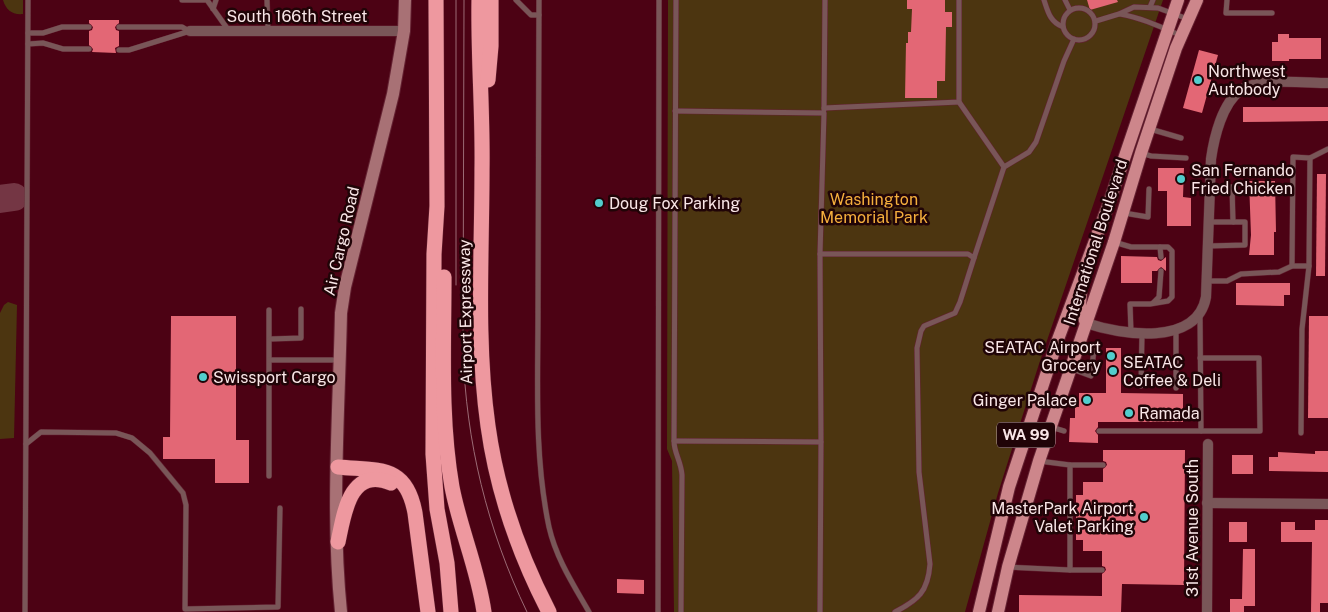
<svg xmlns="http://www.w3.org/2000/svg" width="1328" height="612" font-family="'Public Sans',sans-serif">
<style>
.green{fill:#4c3510}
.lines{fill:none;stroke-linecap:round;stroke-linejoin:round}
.taxiway{stroke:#743644;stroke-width:28}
.building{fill:#e36775}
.lane-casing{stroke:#642232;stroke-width:6}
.street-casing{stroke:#642232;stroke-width:11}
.secondary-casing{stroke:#642232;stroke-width:14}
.primary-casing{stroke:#642232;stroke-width:14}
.highway-casing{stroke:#642232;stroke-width:16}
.lane{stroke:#795658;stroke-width:5}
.street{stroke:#795658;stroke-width:10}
.secondary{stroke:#a87175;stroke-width:12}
.primary{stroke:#cd868b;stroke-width:12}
.highway{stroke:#ee989f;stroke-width:15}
.tram{stroke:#9b6b75;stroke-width:1}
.poi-dot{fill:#52cdcd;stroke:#200407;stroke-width:2}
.labels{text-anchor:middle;stroke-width:5;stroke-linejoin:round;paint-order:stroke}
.shield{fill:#200407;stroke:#b8a2a4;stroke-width:1}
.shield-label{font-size:15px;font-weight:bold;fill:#f9e6e7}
.street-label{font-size:16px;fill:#f9e6e7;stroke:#200407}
.poi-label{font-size:16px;fill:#f9e6e7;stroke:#200407;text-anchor:start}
.park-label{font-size:16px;fill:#f5af3d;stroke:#200407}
</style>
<rect width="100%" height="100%" fill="#4c0214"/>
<!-- green -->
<g class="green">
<path d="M3,0H23V14C12,15 6,10 3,0Z"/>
<path d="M668,0H1163L1039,364L998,493L965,612H674L672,461L667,449Z"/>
<path d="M8,302L17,305L14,438L0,439V313L4,305Z"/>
</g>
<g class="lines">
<!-- taxiway -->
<path class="taxiway" d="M0,199L14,197"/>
</g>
<!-- building -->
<g class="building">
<path d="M907,0H945V12H952V27H946L945,81H937V98H905L906,43H908V32H911L912,9H907Z"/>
<path d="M1087,0H1117L1118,2L1090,10Z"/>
<path d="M89,20H119V23L115,27L116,30L119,31V46L115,48L116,53L92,52L93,49L89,45V31L92,30L93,27L89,23Z"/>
<path d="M1278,34H1289V38H1321V59H1289V61H1272V42H1278Z"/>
<path d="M1199,50L1218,55L1202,113L1183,108Z"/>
<path d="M1243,107H1328V121L1243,122Z"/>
<path d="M1158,168H1184L1183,197L1191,198V226H1167V191H1158Z"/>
<path d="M1317,174H1326L1325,276H1316Z"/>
<path d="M1249,181H1275L1276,232H1274V255H1249L1251,235Z"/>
<path d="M1121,256L1157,257L1158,260L1161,261L1166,257V271L1161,267L1157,271H1152V283H1121Z"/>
<path d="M1236,283H1290V295H1284V306L1236,305Z"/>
<path d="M171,316H236V440H249V483H215V459H163V437H170Z"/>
<path d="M1309,316H1328V418H1308Z"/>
<path d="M1106,348H1121V393L1183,394V422H1098V427L1095,431L1098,435V443L1069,442L1070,418H1075V407H1079V393H1106Z"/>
<path d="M1103,450H1185L1184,585L1122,584L1121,612H1019V595L1102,596V574L1106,570L1105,567L1102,566V551H1083V540H1076V495H1083V482H1103V469L1107,465L1106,462L1103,461Z"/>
<path d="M1315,451H1328V472L1269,471V457H1278V452L1315,454Z"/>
<rect x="1232" y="455" width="21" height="19"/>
<path d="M1315,520H1328V603H1320V612H1311L1312,542H1281V522H1295V530H1315Z"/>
<rect x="1229" y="522" width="18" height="20"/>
<path d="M1243,549H1255V606H1244V612H1230V599H1242Z"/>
<path d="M617,579L644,580V594L617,593Z"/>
</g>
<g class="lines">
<defs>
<g id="lane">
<path d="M182,0H207L229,31"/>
<path d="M267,0L268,31"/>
<path d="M516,0L531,15H539"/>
<path d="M539,0C539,104 538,207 538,311C538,383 534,456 549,527C556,558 573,584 589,612"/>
<path d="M676,0L674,441C674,453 681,461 682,475L681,612"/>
<path d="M1044,0C1048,12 1050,22 1063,27"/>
<path d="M1065,0L1070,10"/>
<path d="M1227,0L1226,13H1272"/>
<path d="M1150,7L1153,0"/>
<circle cx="1079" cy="24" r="16"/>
<path d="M213,9L216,0"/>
<path d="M1120,14C1142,18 1161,27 1182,36"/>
<path d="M1096,21L1119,14L1134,7L1158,8L1188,19"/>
<path d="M119,27H182L189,31"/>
<path d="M28,33H43L62,27H89"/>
<path d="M28,44L43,43L63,49H89"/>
<path d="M119,50H129L190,31"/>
<path d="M824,108L959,102V0"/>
<path d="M824,110L825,0"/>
<path d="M675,111L824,113L820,254L821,442"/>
<path d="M1150,129L1181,138"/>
<path d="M1141,153L1151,156L1186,158"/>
<path d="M1310,158L1328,149"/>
<path d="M1004,167L1029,152L1036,142L1064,61L1074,39"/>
<path d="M1210,187H1232L1233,222"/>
<path d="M1124,213L1148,217L1149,189"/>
<path d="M1114,242L1131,247H1160L1161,257"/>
<path d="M1208,246L1245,245V222H1209"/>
<path d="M820,254H968L974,258L1004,167L959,102"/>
<path d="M1292,266L1293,157L1310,158L1309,266L1302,329L1301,433"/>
<path d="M1207,281H1227L1241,274L1279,272L1292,266H1309"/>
<path d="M1153,303L1159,297L1161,271"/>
<path d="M269,310V476"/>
<path d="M1200,315L1201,431"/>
<path d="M1176,331V388"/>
<path d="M1131,332L1130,304H1150L1168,301L1172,297V251L1168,247H1160"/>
<path d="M270,339L301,338V309"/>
<path d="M270,360H339"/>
<path d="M1072,369L1091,376L1094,349"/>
<path d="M1141,386L1142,334"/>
<path d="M1051,427L1064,431"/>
<path d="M1099,431H1260L1259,358H1200"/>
<path d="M674,441L821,442L820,612"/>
<path d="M26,444L41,432L116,433L132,438L150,453L183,493L186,505L185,609L278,607L280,508"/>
<path d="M1070,465H1103"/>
<path d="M1008,567L1070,570V465L1039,461"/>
<path d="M1070,570H1102"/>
<path d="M25,612L28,0"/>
<path d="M658,612L659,0"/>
<path d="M895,612C918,600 928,592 930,564L919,472L917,348L921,331L924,326L955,313L960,302L974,258"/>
</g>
<g id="street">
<path d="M190,31H404"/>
<path d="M1086,323C1121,335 1197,347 1206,297L1211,159C1214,138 1222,103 1241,90C1259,77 1305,83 1328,83"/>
<path d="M1207,503L1328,504"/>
<path d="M1207,612L1208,444"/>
</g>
<path id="secondary" d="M341,612C331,514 339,412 341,313L345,287L393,94L404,31L405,0"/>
<g id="primary">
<path d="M1081,288L1080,309L1086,323"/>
<path d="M979,612L1009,487L1057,342L1108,206L1178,0"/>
<path d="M998,612L1008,567L1039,461L1114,242L1141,153L1176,48L1197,0"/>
</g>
<g id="highway">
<path d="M436,0L437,206L434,254L433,454L437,509L447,563L451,612"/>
<path d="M479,0C478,57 483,113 482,170C482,255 476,342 488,426C497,491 519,554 549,612"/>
<path d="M488,80L491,46V0"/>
<path d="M444,277C444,347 440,418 452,487C460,529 478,569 484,612"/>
<path d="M338,467C379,471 406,464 415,513L428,612"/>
<path d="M338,542C344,515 349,466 391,483"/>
</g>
</defs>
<!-- lane casing -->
<use href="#lane" class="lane-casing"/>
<!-- street casing -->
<use href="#street" class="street-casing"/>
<!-- secondary casing -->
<use href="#secondary" class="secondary-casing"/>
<!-- primary casing -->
<use href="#primary" class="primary-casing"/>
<!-- highway casing -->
<use href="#highway" class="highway-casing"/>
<!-- lane -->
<use href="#lane" class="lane"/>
<!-- street -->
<use href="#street" class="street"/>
<!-- secondary -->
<use href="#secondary" class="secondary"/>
<!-- primary -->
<use href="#primary" class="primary"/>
<!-- highway -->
<use href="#highway" class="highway"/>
<!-- tram -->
<g class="tram">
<path d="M464,0L463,350C466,442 487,529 527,612"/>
<path d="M456,285V0"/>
</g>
</g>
<!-- markers -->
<g class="poi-dot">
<circle cx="1198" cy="80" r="5"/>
<circle cx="1181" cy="179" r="5"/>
<circle cx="599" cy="203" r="5"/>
<circle cx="1111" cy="356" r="5"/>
<circle cx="1113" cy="371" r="5"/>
<circle cx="203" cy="377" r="5"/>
<circle cx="1087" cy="400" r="5"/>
<circle cx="1129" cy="413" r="5"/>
<circle cx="1144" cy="517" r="5"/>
</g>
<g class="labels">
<!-- shield labels -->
<rect class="shield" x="997" y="422.5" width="58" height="25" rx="4"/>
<g class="shield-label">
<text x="1026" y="440">WA 99</text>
</g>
<!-- street labels -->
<g class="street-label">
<text x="297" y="22">South 166th Street</text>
<text transform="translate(341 241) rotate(-77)" y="6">Air Cargo Road</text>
<text transform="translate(1095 242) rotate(-72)" y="6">International Boulevard</text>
<text transform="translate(465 312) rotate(-91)" y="6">Airport Expressway</text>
<text transform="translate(1192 528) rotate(-90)" y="6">31st Avenue South</text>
</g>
<!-- poi labels -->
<g class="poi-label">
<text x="1208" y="77">Northwest<tspan x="1208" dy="18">Autobody</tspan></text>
<text x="1191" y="176">San Fernando<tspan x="1191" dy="18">Fried Chicken</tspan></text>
<text x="609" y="209">Doug Fox Parking</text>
<text x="1101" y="353" text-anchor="end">SEATAC Airport<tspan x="1101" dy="18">Grocery</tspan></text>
<text x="1123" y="368">SEATAC<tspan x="1123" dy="18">Coffee &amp; Deli</tspan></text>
<text x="213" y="383">Swissport Cargo</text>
<text x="1077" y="406" text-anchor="end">Ginger Palace</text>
<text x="1139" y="419">Ramada</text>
<text x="1134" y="514" text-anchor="end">MasterPark Airport<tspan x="1134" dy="18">Valet Parking</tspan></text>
</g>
<!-- park labels -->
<g class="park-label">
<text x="874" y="205">Washington<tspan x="874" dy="18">Memorial Park</tspan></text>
</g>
</g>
</svg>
